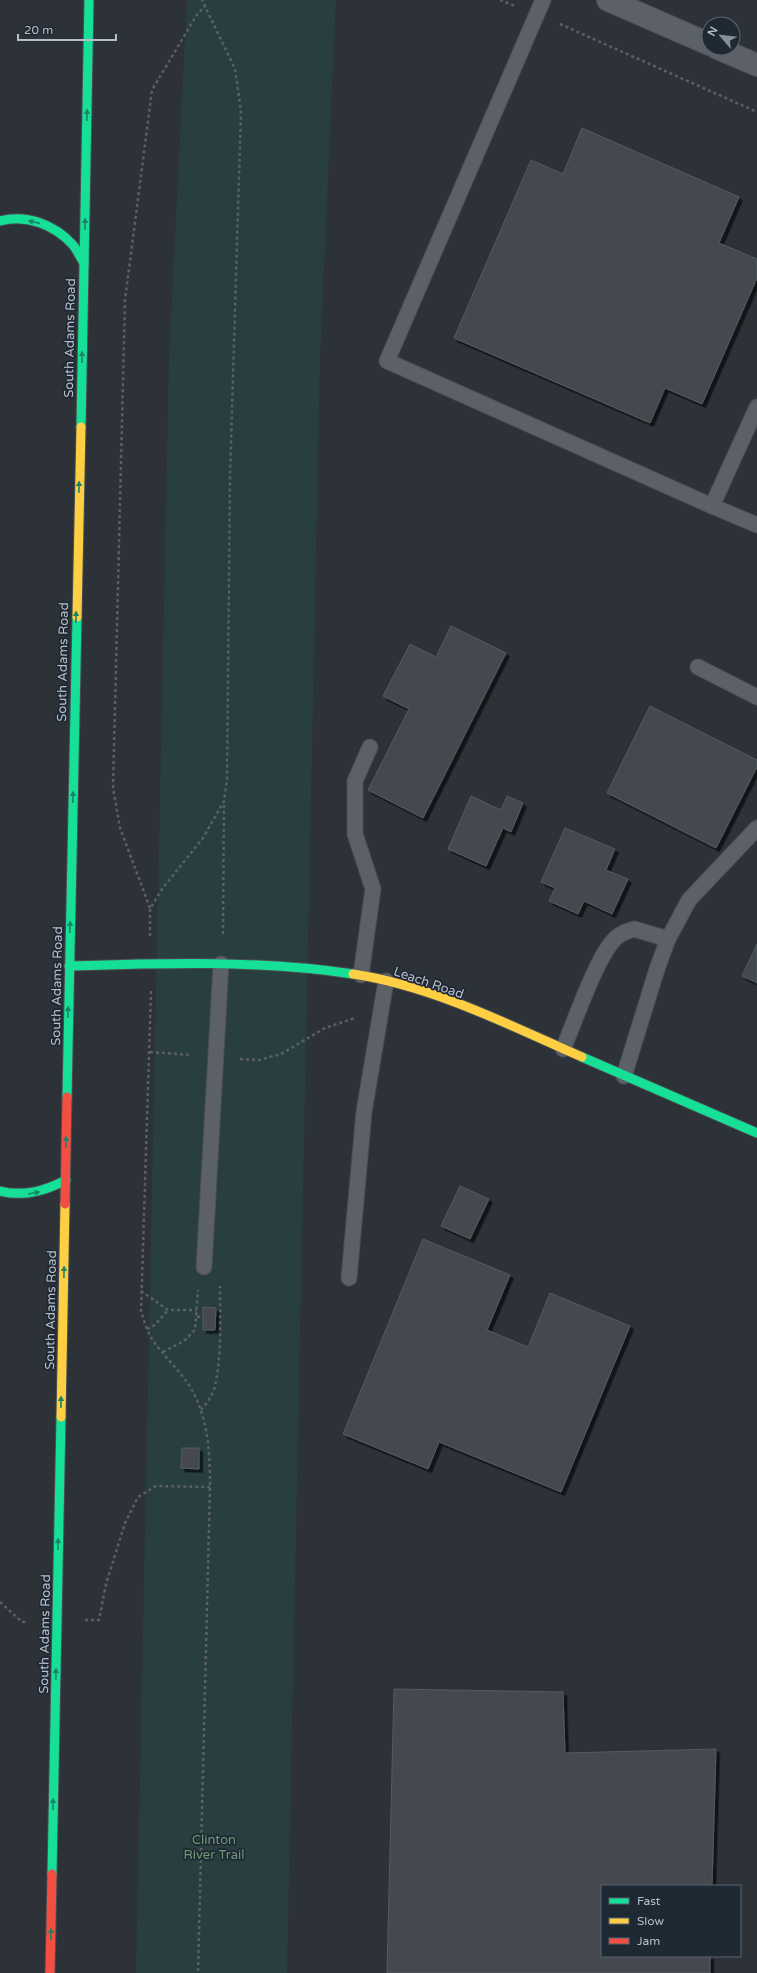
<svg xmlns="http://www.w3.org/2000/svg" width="757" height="1973" font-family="'Varela Round',sans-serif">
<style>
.park{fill:#293e3f}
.building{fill:#454a50;stroke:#545a60;filter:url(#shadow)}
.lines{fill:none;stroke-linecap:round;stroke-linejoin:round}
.lane-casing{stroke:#4a4e53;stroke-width:17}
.street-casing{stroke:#4a4e53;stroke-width:24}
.fast-casing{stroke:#4a4e53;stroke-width:11}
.slow-casing{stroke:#4a4e53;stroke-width:11}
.jam-casing{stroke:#4a4e53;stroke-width:11}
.path{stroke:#5a6064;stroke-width:2.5;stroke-dasharray:3 3;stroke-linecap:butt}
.lane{stroke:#5c6067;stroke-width:15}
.street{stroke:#5c6067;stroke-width:22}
.fast{stroke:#16e098;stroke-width:9}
.slow{stroke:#ffcf43;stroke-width:9}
.jam{stroke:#f24e42;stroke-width:9}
.oneway{fill:#1a8466}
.labels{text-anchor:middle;stroke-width:3.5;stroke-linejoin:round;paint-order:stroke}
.street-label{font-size:13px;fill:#b6bfc9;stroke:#1f2934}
.park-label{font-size:13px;fill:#6f9976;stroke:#1f2934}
</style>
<defs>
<filter id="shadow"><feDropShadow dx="3.5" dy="3.5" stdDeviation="0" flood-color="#0009"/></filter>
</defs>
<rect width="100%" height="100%" fill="#2c3238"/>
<!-- park -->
<path class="park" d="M187,0H336L320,357L287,1973H136L169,357Z"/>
<!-- building -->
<g class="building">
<path d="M582,128L739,197L719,243L757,259V278L702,404L665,388L650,423L454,338L531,160L563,174Z"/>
<path d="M451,626L506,653L423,818L368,790L409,709L383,696L410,644L436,657Z"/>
<path d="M650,706L757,760V767L716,848L607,793Z"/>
<path d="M471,796L501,810L507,796L523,803L511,832L503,828L486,866L448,849Z"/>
<path d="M565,828L615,849L606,870L628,879L612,914L584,901L578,914L549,901L555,888L541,882Z"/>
<path d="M757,944V983L742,976Z"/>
<path d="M460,1186L489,1199L470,1239L441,1226Z"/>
<path d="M423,1239L510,1275L487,1330L528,1347L550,1293L630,1326L561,1492L439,1442L428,1469L343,1434Z"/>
<path d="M203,1307L216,1308L215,1330H203Z"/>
<path d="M182,1448H199V1469L181,1468Z"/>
<path d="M394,1689L563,1692L565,1753L716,1749L712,1886H602V1956H710V1973H387Z"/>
</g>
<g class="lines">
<defs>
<g id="lane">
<path d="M543,0L387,361L712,506L757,407"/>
<path d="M712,506L757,525"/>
<path d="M698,667L757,697"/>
<path d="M361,975L373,889L355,834V781L370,747"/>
<path d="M563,1049C574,1024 598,952 617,937C621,933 628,931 634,929L668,939"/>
<path d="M624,1076L657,969L668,939L689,900L757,828"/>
<path d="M204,1267L221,964"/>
<path d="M349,1278L364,1112L386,981"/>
</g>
<g id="street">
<path d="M608,0L709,44"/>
<path d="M717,48L757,65"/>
</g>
<g id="fast">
<path d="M0,221C26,214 54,224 73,245C77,250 80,257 84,263"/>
<path d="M81,427L89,0"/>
<path d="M69,966C164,963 259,960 353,974"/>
<path d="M582,1057L757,1133"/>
<path d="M67,1097L77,617"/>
<path d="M0,1191C24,1197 45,1191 66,1180"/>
<path d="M52,1874L61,1417"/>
</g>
<g id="slow">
<path d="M77,617L81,427"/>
<path d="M353,974C433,986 509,1025 582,1057"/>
<path d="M61,1417L65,1204"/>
</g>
<g id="jam">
<path d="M65,1204L67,1097"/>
<path d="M50,1973L52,1874"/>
</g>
</defs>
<!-- lane casing -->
<use href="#lane" class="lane-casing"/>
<!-- street casing -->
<use href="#street" class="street-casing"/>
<!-- fast casing -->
<use href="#fast" class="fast-casing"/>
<!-- slow casing -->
<use href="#slow" class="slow-casing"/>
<!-- jam casing -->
<use href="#jam" class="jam-casing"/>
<!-- path -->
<g class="path">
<path d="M500,0L515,6"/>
<path d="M560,24L757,112"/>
<path d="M150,908L120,828L113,788L125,300L152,90L196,16L205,6"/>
<path d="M223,934L224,801"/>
<path d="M150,936V909L162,889L203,838L224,801L227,779L230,476L241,110L235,69L202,0"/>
<path d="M151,991L141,1311C144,1320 147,1331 152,1339C162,1354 176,1367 187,1382C208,1413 210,1450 210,1487L198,1973"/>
<path d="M150,1052L191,1055"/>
<path d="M240,1059L259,1060L281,1054L325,1028L355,1018"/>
<path d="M141,1291L168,1310H197"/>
<path d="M197,1317L203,1316"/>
<path d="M147,1329L155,1325L168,1310"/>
<path d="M163,1352L184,1341L195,1330L198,1290"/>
<path d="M201,1410C207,1403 213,1395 215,1386C222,1354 220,1318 220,1286"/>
<path d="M0,1602L22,1622H28"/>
<path d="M85,1620H99L106,1584L125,1523L138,1497L156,1486L210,1487"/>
</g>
<!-- lane -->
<use href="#lane" class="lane"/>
<!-- street -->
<use href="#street" class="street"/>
<!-- fast -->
<use href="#fast" class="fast"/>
<!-- slow -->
<use href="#slow" class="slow"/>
<!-- jam -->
<use href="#jam" class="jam"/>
</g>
<!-- one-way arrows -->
<defs><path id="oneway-solid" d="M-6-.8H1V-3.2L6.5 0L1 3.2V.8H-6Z"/></defs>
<g class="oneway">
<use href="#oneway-solid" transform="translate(87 115) rotate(-89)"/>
<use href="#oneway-solid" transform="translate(34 222) rotate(-167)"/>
<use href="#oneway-solid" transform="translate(85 224) rotate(-89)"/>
<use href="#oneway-solid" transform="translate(82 357) rotate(-89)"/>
<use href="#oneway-solid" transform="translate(79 487) rotate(-89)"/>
<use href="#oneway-solid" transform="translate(76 617) rotate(-89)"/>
<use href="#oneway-solid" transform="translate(73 797) rotate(-89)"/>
<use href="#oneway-solid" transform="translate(70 927) rotate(-89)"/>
<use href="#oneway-solid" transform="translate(68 1012) rotate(-89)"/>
<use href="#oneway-solid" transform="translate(66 1142) rotate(-89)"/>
<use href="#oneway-solid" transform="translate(34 1193) rotate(-10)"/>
<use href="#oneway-solid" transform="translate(64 1272) rotate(-89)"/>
<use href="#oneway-solid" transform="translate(61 1402) rotate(-89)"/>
<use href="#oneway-solid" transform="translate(58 1544) rotate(-89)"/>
<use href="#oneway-solid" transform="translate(56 1674) rotate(-89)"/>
<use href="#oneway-solid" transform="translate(53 1804) rotate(-89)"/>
<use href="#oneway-solid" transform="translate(51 1934) rotate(-89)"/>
</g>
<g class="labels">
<!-- street labels -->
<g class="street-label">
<text transform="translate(69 338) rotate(-89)" y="5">South Adams Road</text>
<text transform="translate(62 662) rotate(-89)" y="5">South Adams Road</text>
<text transform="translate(429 982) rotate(19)" y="5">Leach Road</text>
<text transform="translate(56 986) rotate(-89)" y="5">South Adams Road</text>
<text transform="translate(50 1310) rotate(-89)" y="5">South Adams Road</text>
<text transform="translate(44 1634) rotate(-89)" y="5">South Adams Road</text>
</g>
<!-- park labels -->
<g class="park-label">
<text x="214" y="1844">Clinton<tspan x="214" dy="15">River Trail</tspan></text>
</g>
</g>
<!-- legend -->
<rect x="601" y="1885" width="140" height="72" fill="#1f2934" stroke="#5b6570"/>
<rect x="609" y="1898" width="20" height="6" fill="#16e098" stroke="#5b6570"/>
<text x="637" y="1905" font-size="12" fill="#b6bfc9">Fast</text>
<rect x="609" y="1918" width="20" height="6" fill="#ffcf43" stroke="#5b6570"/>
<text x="637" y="1925" font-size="12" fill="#b6bfc9">Slow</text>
<rect x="609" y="1938" width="20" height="6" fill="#f24e42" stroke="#5b6570"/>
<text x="637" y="1945" font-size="12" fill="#b6bfc9">Jam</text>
<!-- north arrow -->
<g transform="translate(721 36) rotate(298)"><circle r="19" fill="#1f2934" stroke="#5b6570"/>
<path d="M0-3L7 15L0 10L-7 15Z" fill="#868e96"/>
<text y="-6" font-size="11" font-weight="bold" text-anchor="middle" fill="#b6bfc9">N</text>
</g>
<!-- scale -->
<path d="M18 34v6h98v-6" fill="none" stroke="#b6bfc9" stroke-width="2"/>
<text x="24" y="34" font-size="12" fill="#b6bfc9" stroke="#1f2934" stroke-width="3" paint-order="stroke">20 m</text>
</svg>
